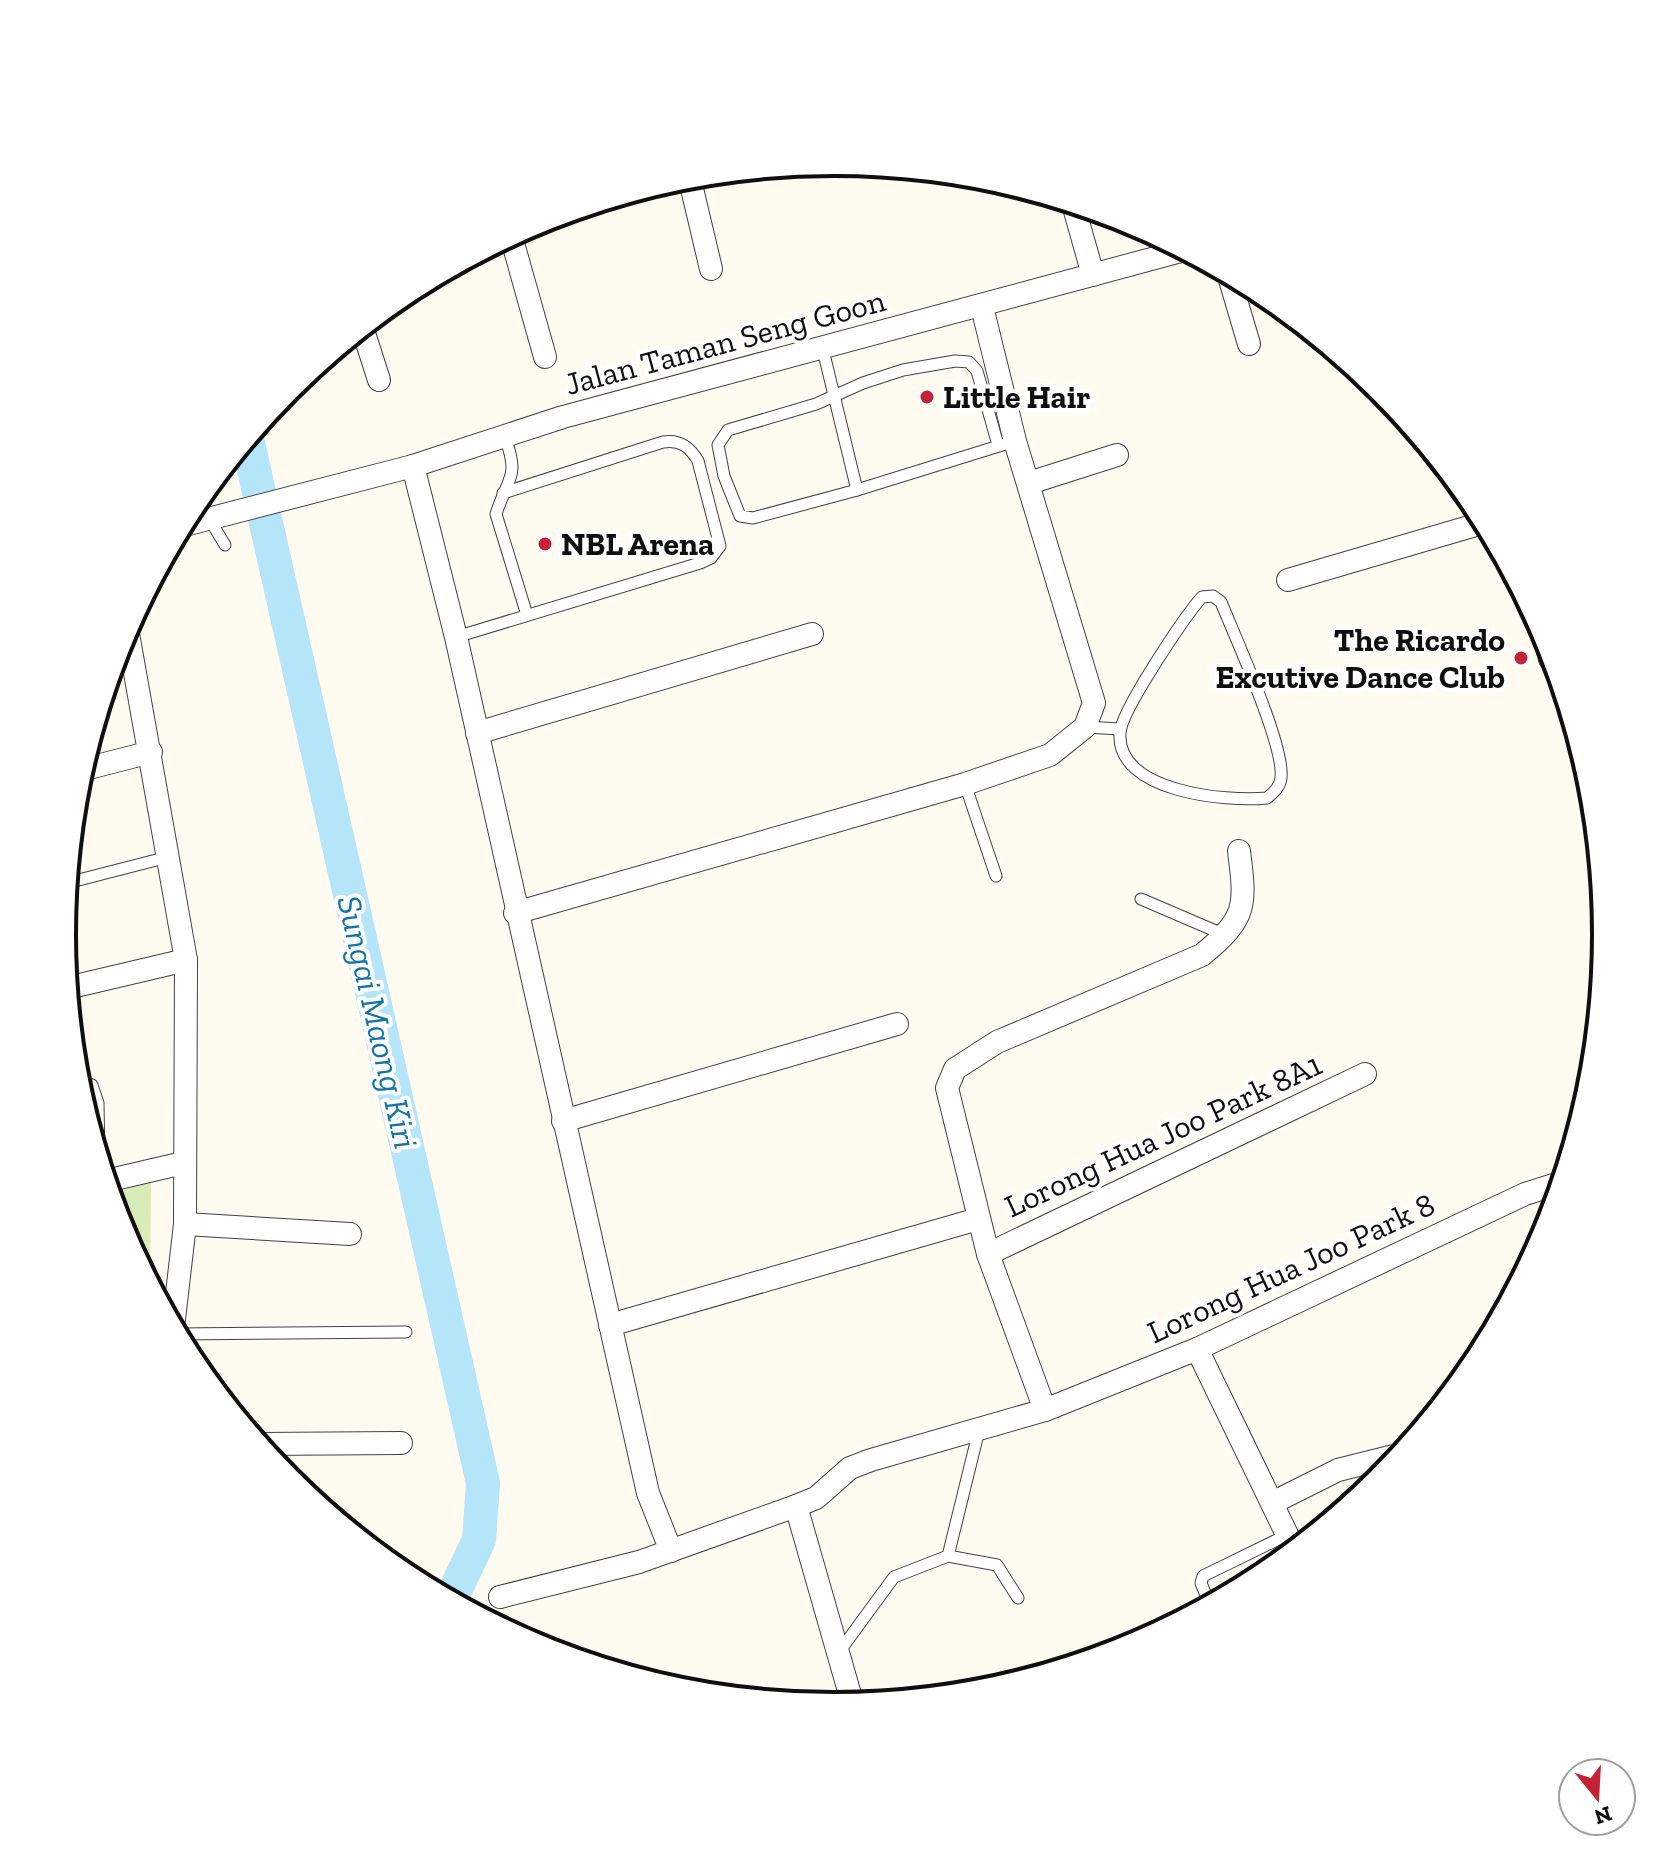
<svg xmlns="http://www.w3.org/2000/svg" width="1669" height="1869" font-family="'Zilla Slab',serif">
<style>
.green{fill:#d7ecb9}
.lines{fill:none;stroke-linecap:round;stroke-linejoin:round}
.river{stroke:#b4e5f9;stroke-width:34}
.lane-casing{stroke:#424242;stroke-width:13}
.street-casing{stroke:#424242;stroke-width:24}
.lane{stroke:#fff;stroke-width:11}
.street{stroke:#fff;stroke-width:22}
.poi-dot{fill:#c52137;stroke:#fff;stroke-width:3}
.labels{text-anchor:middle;stroke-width:8;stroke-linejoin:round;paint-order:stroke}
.street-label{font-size:32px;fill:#0f0f0f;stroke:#fff}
.poi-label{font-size:32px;font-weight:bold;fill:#0f0f0f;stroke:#fff;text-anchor:start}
.water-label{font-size:34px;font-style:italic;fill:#1273a7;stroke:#fff}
.rim{fill:none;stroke:#0f0f0f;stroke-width:4}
</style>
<rect width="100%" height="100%" fill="#fffbf1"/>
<!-- green -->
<path class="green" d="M151,1180L150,1284L121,1230L110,1195Z"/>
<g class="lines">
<!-- river -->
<path class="river" d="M247,439L483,1483L479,1540L450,1601"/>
<defs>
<g id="lane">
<path d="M823,350L857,490"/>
<path d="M505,437C520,479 508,476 496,514L527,615"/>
<path d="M998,445L977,371L969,362L955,361L903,370L863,383L816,404L728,430L718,445L724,476L740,516L753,518L857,490L1015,441"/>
<path d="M210,520L225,545"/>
<path d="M1213,596L1221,602C1235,637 1285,746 1281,778C1280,787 1274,792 1267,798C1226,802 1116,792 1120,733C1121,711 1185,616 1202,597Z"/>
<path d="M456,637L700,563L711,558L720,546L698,461C690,447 680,439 663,442L503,493"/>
<path d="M114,662L133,657"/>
<path d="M1085,727L1120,729"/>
<path d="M965,784L996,876"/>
<path d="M67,883L168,857"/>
<path d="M1141,899L1225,935"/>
<path d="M76,1080L92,1085L98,1103L99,1159"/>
<path d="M177,1334L406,1332"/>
<path d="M948,1556L997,1565L1018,1598"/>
<path d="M1210,1605L1201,1583L1203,1576L1287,1535"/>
<path d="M839,1652L894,1577L948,1556L979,1430"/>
</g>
<g id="street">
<path d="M689,176L711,269"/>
<path d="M1073,204L1093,275"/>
<path d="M511,236L545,357"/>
<path d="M1228,273L1249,344"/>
<path d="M362,327L379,380"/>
<path d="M413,466L456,637L648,1493L671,1551"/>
<path d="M1029,483L1117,455"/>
<path d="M181,526L413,466L563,417L1185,250"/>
<path d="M1288,580L1486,522"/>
<path d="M1542,627L1550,659"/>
<path d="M127,628L186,960L185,1224L173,1328"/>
<path d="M477,733L812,634"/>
<path d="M81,770L151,752"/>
<path d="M515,913L965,784L1050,755L1085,727L1094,703L1015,441L982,307"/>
<path d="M67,988L186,960"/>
<path d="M563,1121L897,1024"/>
<path d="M106,1181L183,1163"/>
<path d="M185,1224L350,1234"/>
<path d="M988,1254L1365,1074"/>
<path d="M610,1325L978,1219"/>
<path d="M1197,1349L1295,1551"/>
<path d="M1045,1410L988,1254L947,1088L955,1069L997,1042L1202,955C1247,918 1246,906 1239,851"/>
<path d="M258,1444L401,1443"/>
<path d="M1272,1503L1338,1470L1402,1454"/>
<path d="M796,1506L853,1705"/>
<path d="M500,1597L639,1562L796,1506L816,1498L850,1468L871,1460L1045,1410L1197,1349L1525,1194L1563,1182"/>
</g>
</defs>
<!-- lane casing -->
<use href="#lane" class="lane-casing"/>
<!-- street casing -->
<use href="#street" class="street-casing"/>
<!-- lane -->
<use href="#lane" class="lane"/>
<!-- street -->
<use href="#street" class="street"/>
</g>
<!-- markers -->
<g class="poi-dot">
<circle cx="927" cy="397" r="8"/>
<circle cx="545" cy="544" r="8"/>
<circle cx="1521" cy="658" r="8"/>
</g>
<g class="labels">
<!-- street labels -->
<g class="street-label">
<text transform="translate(725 342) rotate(-15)" y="11">Jalan Taman Seng Goon</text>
<text transform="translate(1163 1135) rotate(-25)" y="11">Lorong Hua Joo Park 8A1</text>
<text transform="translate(1291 1268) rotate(-25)" y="11">Lorong Hua Joo Park 8</text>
</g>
<!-- poi labels -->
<g class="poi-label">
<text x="943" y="408">Little Hair</text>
<text x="561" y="555">NBL Arena</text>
<text x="1505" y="651" text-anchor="end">The Ricardo<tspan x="1505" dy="37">Excutive Dance Club</tspan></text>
</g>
<!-- water labels -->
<g class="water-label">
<text transform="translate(378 1022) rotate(77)" y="12">Sungai Maong Kiri</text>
</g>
</g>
<!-- crop -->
<path d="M0 0H1669V1869H0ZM76 934a758 758 0 1 1 1516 0a758 758 0 1 1-1516 0Z" fill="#fff" fill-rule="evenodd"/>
<path class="rim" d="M76 934a758 758 0 1 1 1516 0a758 758 0 1 1-1516 0Z"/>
<!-- north arrow -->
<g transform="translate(1597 1797) rotate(162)"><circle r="38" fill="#ffffff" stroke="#9f9f9f" stroke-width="2"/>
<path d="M0-6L14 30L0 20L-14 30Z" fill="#c52137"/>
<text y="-12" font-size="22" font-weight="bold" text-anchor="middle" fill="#0f0f0f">N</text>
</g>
</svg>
